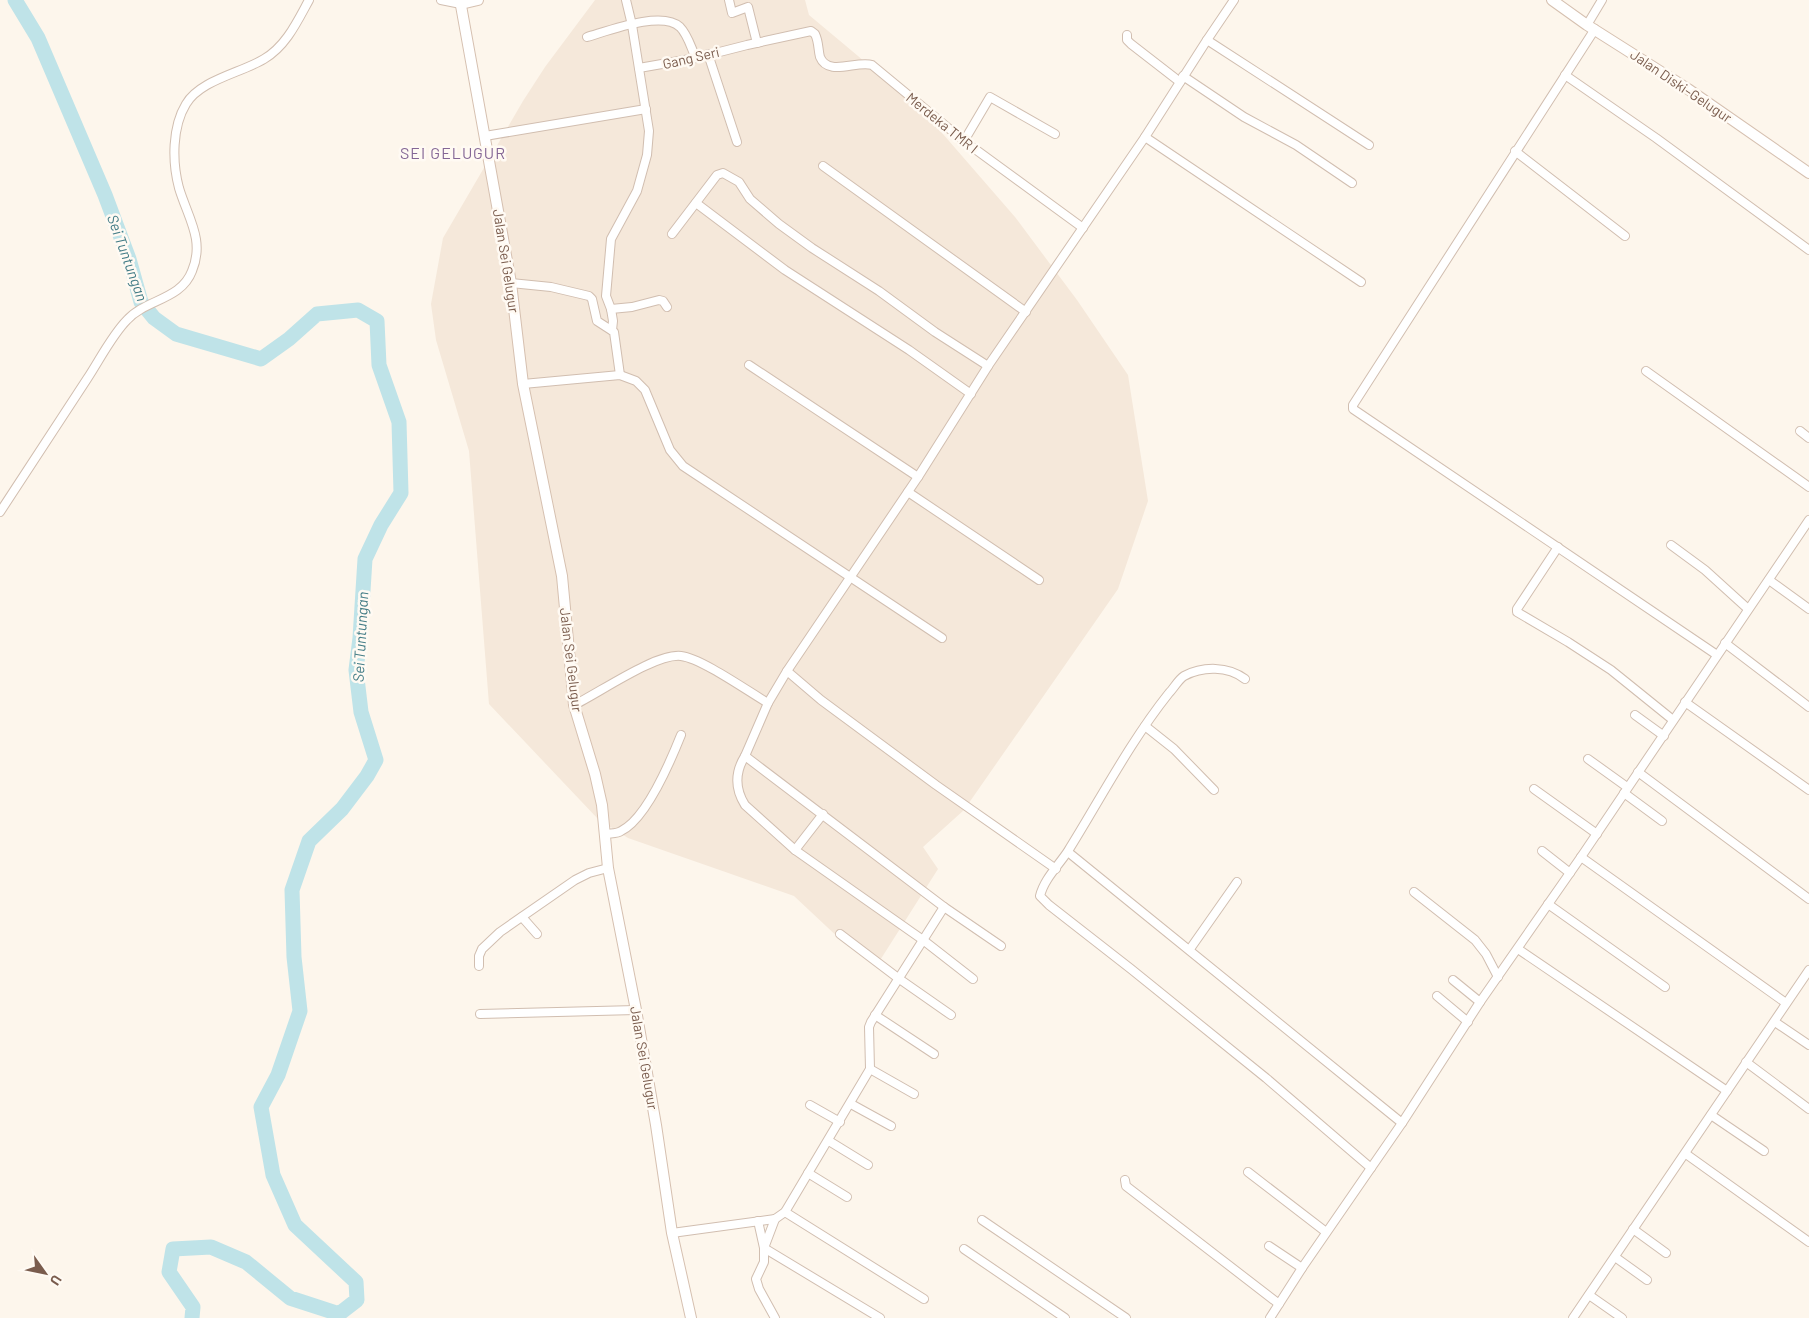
<svg xmlns="http://www.w3.org/2000/svg" width="1809" height="1318" font-family="Barlow,sans-serif">
<style>
.residential{fill:#f5e8da}
.lines{fill:none;stroke-linecap:round;stroke-linejoin:round}
.river{stroke:#bfe3e8;stroke-width:15}
.minor-casing{stroke:#d1beb0;stroke-width:10}
.secondary-casing{stroke:#d6c0b0;stroke-width:12}
.minor{stroke:#fff;stroke-width:8}
.secondary{stroke:#fff;stroke-width:10}
.labels{text-anchor:middle;stroke-width:5;stroke-linejoin:round;paint-order:stroke}
.street-label{font-size:14px;fill:#7a5c4d;stroke:#fffaf3}
.water-label{font-size:15px;font-style:italic;fill:#437c86;stroke:#fffaf3}
.quarter-label{font-size:16px;letter-spacing:1px;fill:#846695;stroke:#fffaf3}
</style>
<rect width="100%" height="100%" fill="#fdf6ec"/>
<!-- residential -->
<path class="residential" d="M595,0H805L809,15L858,56L936,126L1015,217L1077,300L1128,375L1148,501L1118,589L964,810L923,847L938,869L877,965L842,941L794,896L628,838L598,819L489,704L469,451L436,340L431,304L443,238L523,101L545,67Z"/>
<g class="lines">
<!-- river -->
<path class="river" d="M15,0L38,38L105,195L129,259L141,302L154,318L176,334L261,359L289,339L317,314L358,310L377,321L379,365L399,422L401,493L381,525L365,559L360,638L356,670L361,712L376,760L367,776L342,809L309,841L292,890L294,957L300,1011L278,1075L261,1107L273,1175L295,1225L356,1282L357,1300L339,1314L290,1298L246,1262L211,1247L173,1249L169,1272L193,1307L192,1318"/>
<defs>
<g id="minor">
<path d="M441,0L461,4"/>
<path d="M729,0L732,13L748,7L757,43"/>
<path d="M1587,25L1602,0"/>
<path d="M1595,29L1353,405V409L1717,655"/>
<path d="M1127,35V40L1131,44L1180,82"/>
<path d="M587,37C608,31 662,10 680,27C688,35 691,48 696,58"/>
<path d="M1207,40L1369,145"/>
<path d="M708,54L737,142"/>
<path d="M639,68L696,58L747,45L811,31L815,34C819,42 818,50 820,57C828,77 857,60 872,65L964,141L1083,228"/>
<path d="M1565,75L1656,138L1809,250"/>
<path d="M1183,76L1244,117L1296,145L1352,183"/>
<path d="M485,136L646,109"/>
<path d="M1145,137L1361,282"/>
<path d="M964,141L990,97L1055,134"/>
<path d="M1515,151L1625,236"/>
<path d="M823,166L1026,312"/>
<path d="M696,203L785,270L909,350L971,394"/>
<path d="M672,234L717,175L723,173L739,182L750,199L779,224L812,248L879,291L935,332L988,366"/>
<path d="M511,283L551,287L589,296L592,299L597,321L614,332L620,375"/>
<path d="M611,309L632,307L659,300L663,301L667,307"/>
<path d="M612,330L613,321L611,309L606,296L611,239L637,191L647,155L649,131L632,25L626,0"/>
<path d="M749,365L918,477"/>
<path d="M1646,371L1809,487"/>
<path d="M523,384L620,375L636,381L645,390L670,450L683,466L942,638"/>
<path d="M1800,431L1809,438"/>
<path d="M908,492L1039,580"/>
<path d="M0,512C29,468 58,424 87,379C99,361 112,335 127,320C146,299 181,300 192,271C205,240 188,218 179,188C172,162 172,127 186,104C200,80 241,73 264,59C286,46 297,22 309,0"/>
<path d="M1671,545L1705,570L1748,609"/>
<path d="M1558,547L1517,609V612L1568,642L1611,670L1673,720"/>
<path d="M1769,580L1809,609"/>
<path d="M1725,643L1809,707"/>
<path d="M787,671L821,700L936,785L1056,869"/>
<path d="M1245,679C1228,666 1203,666 1184,676C1178,680 1174,688 1169,693C1130,742 1101,798 1068,851C1059,865 1044,879 1040,896L1049,905L1131,969L1266,1078L1371,1168"/>
<path d="M1685,702L1809,790"/>
<path d="M574,705C599,693 656,653 681,656C701,658 749,692 768,703"/>
<path d="M1635,715L1664,736"/>
<path d="M1145,726L1174,749L1214,790"/>
<path d="M745,756C735,772 735,789 745,805L795,850"/>
<path d="M1588,759L1627,787"/>
<path d="M1638,772L1809,899"/>
<path d="M1534,789L1597,834"/>
<path d="M1624,793L1662,821"/>
<path d="M823,814L795,850L923,940L973,979"/>
<path d="M606,834C610,833 617,834 621,831C646,819 671,760 681,735"/>
<path d="M1542,851L1570,873"/>
<path d="M1068,852L1402,1123"/>
<path d="M1581,857L1786,1003"/>
<path d="M1414,892L1475,940L1486,954L1498,977"/>
<path d="M1548,904L1665,987"/>
<path d="M522,917L537,934"/>
<path d="M840,934L898,978L951,1015"/>
<path d="M1001,946L944,907L745,756L768,703L787,671L918,477L988,366L1145,137L1207,40L1234,0"/>
<path d="M1190,949L1237,882"/>
<path d="M1518,949L1727,1091"/>
<path d="M479,966V956L482,949L500,932L575,880L589,873L608,868"/>
<path d="M1453,980L1480,1002"/>
<path d="M1437,996L1468,1022"/>
<path d="M480,1014L636,1010"/>
<path d="M875,1015L934,1054"/>
<path d="M1775,1022L1809,1045"/>
<path d="M1746,1062L1809,1109"/>
<path d="M870,1069L914,1094"/>
<path d="M851,1104L891,1126"/>
<path d="M810,1105L840,1122"/>
<path d="M1711,1115L1764,1151"/>
<path d="M829,1141L868,1165"/>
<path d="M1686,1154L1809,1242"/>
<path d="M1248,1172L1326,1232"/>
<path d="M808,1173L847,1197"/>
<path d="M1125,1180L1126,1186L1279,1304"/>
<path d="M785,1212L924,1299"/>
<path d="M982,1220L1126,1318"/>
<path d="M758,1221L764,1248L880,1318"/>
<path d="M1633,1229L1666,1253"/>
<path d="M672,1233L775,1219L785,1212L870,1069L869,1027L871,1022L944,907"/>
<path d="M1269,1246L1302,1268"/>
<path d="M964,1249L1065,1318"/>
<path d="M1615,1257L1647,1280"/>
<path d="M1589,1295L1622,1318"/>
<path d="M775,1318L759,1289L756,1279L764,1262V1248L775,1219"/>
<path d="M1270,1318L1302,1268L1402,1123L1480,1002L1581,857L1809,520"/>
<path d="M1573,1318L1809,970"/>
</g>
<g id="secondary">
<path d="M460,0L511,283L523,384L562,576L574,705L595,774L602,805L608,868L636,1010L656,1125L672,1233L691,1318"/>
<path d="M1552,0L1587,25L1688,89L1809,173"/>
<path d="M461,4L478,0"/>
</g>
</defs>
<!-- minor casing -->
<use href="#minor" class="minor-casing"/>
<!-- secondary casing -->
<use href="#secondary" class="secondary-casing"/>
<!-- minor -->
<use href="#minor" class="minor"/>
<!-- secondary -->
<use href="#secondary" class="secondary"/>
</g>
<g class="labels">
<!-- street labels -->
<g class="street-label">
<text transform="translate(691 58) rotate(-13)" y="5">Gang Seri</text>
<text transform="translate(1681 86) rotate(34)" y="5">Jalan Diski–Gelugur</text>
<text transform="translate(942 123) rotate(39)" y="5">Merdeka TMR I</text>
<text transform="translate(506 261) rotate(81)" y="5">Jalan Sei Gelugur</text>
<text transform="translate(571 660) rotate(83)" y="5">Jalan Sei Gelugur</text>
<text transform="translate(644 1058) rotate(80)" y="5">Jalan Sei Gelugur</text>
</g>
<!-- water labels -->
<g class="water-label">
<text transform="translate(127 258) rotate(70)" y="5">Sei Tuntungan</text>
<text transform="translate(361 637) rotate(-87)" y="5">Sei Tuntungan</text>
</g>
<!-- quarter labels -->
<g class="quarter-label">
<text x="453" y="159">SEI GELUGUR</text>
</g>
</g>
<!-- north arrow -->
<g transform="translate(45 1273) rotate(123)" stroke="#fffaf3" stroke-width="4" paint-order="stroke">
<path d="M0-4L9 19L0 12L-9 19Z" fill="#7a5c4d"/>
<text y="-8" font-size="14" font-weight="bold" text-anchor="middle" fill="#7a5c4d">U</text>
</g>
</svg>
